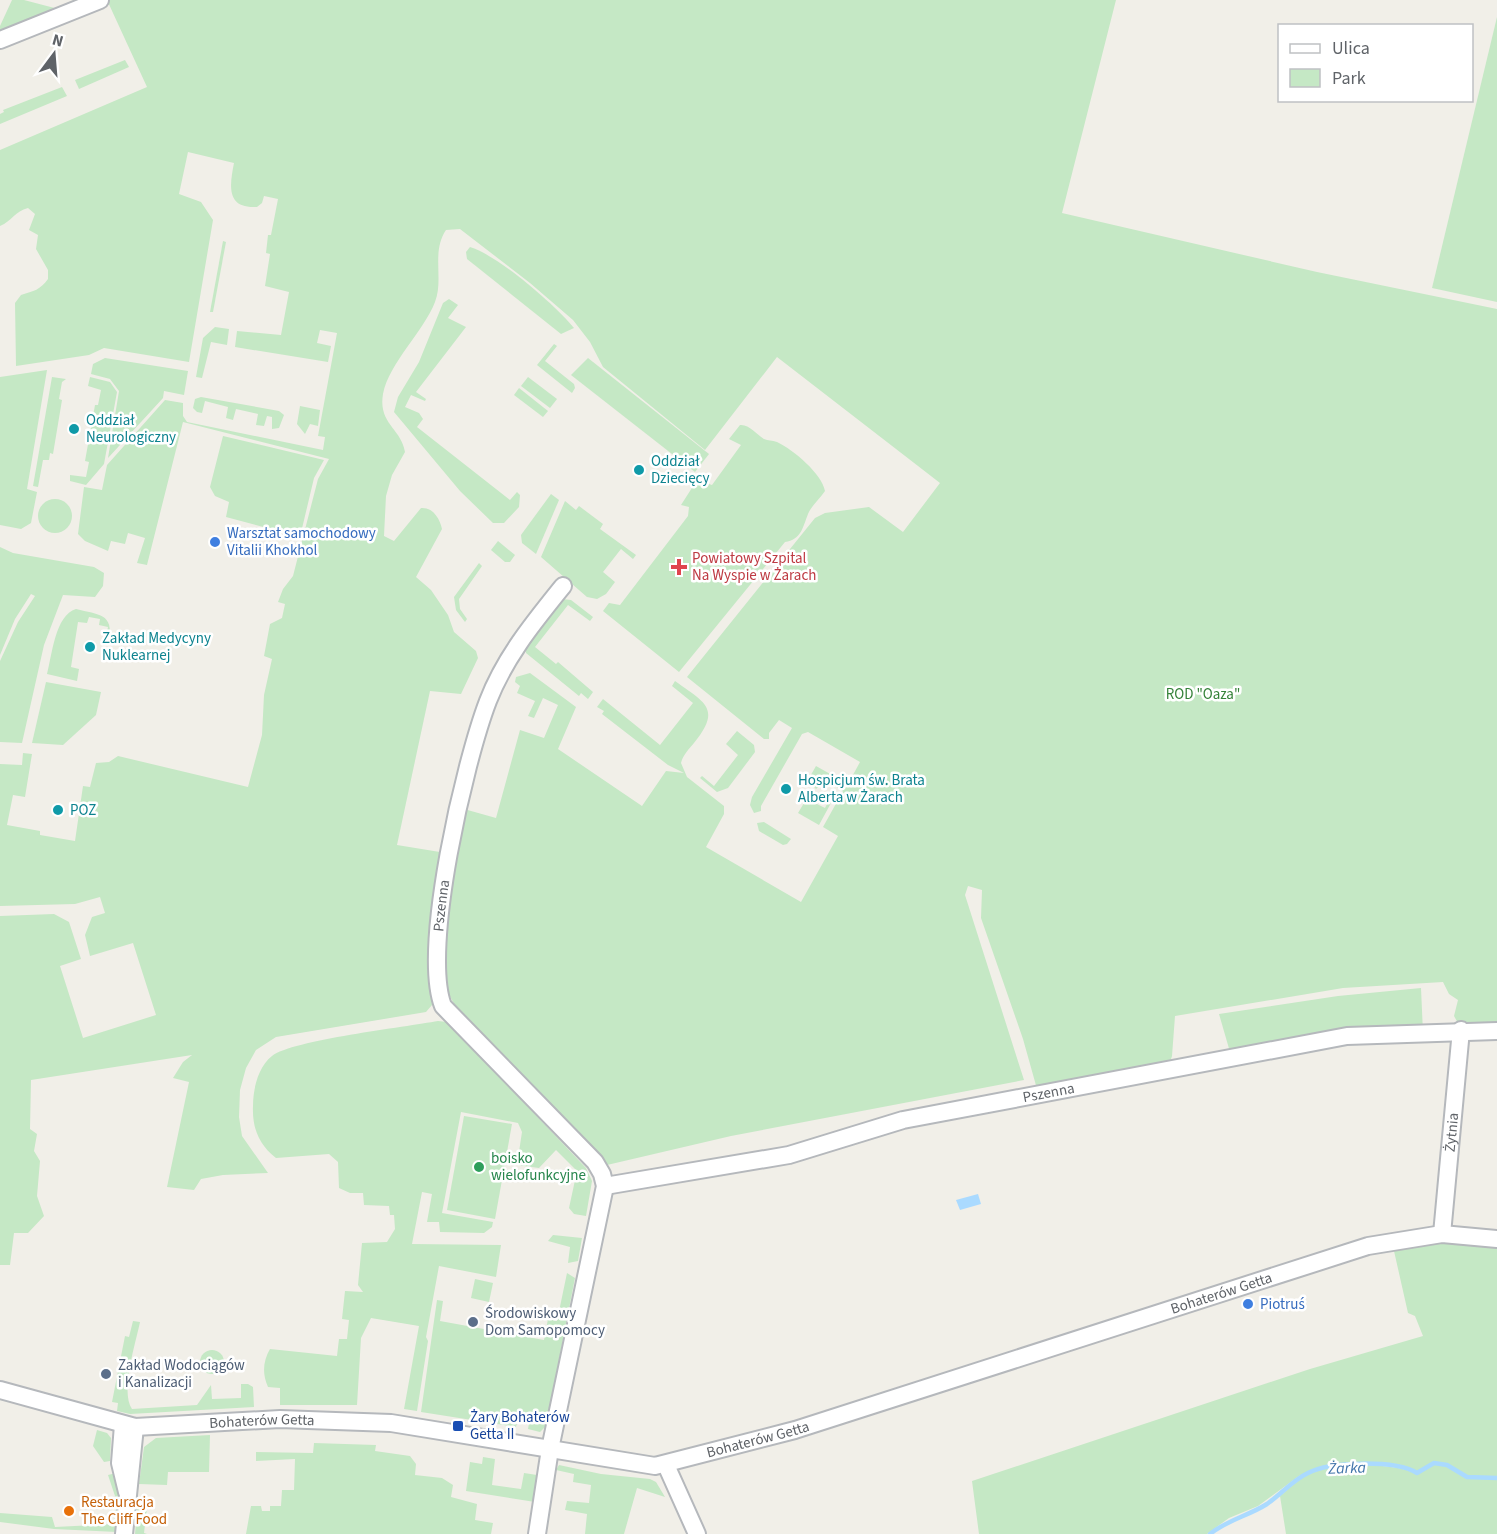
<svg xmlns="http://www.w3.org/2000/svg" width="1497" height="1534" font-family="'Source Sans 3',sans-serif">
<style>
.green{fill:#c5e8c5}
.water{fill:#aadaff}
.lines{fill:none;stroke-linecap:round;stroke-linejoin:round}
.stream{stroke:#aadaff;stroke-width:4.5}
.minor-casing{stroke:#b5b8bc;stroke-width:20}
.minor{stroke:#fff;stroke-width:16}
.culture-dot{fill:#0f9aa8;stroke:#fff;stroke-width:2}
.shop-dot{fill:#3f7fe0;stroke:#fff;stroke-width:2}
.health-dot{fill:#e0444e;stroke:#fff;stroke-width:2}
.leisure-dot{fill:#2e9e5b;stroke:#fff;stroke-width:2}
.service-dot{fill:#5c6f8a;stroke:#fff;stroke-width:2}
.transit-dot{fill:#1a4fb4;stroke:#fff;stroke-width:2}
.food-dot{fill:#e8710a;stroke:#fff;stroke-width:2}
.labels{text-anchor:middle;stroke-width:5;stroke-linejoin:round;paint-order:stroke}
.culture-label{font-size:15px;fill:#0d838f;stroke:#fff;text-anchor:start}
.shop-label{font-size:15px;fill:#366cbe;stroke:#fff;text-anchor:start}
.health-label{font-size:15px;fill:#be3a42;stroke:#fff;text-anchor:start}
.park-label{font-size:15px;fill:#348238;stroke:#fff}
.street-label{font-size:15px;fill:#5f6368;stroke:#fff}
.leisure-label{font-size:15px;fill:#27864d;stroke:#fff;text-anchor:start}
.service-label{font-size:15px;fill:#4e5e75;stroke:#fff;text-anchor:start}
.transit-label{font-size:15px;fill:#164399;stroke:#fff;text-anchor:start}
.food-label{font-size:15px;fill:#c56008;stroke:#fff;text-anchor:start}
.water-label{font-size:16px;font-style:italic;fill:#4174aa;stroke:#fff}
</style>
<rect width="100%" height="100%" fill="#f1efe8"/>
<!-- green -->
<g class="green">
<path d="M12,0H24L66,11L0,38V26Z"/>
<path d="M107,0H1116L1062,213L1317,272L1497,309V1027L1459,1025L1454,1016L1458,1000L1449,994L1443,982L1343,988L1175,1016L1172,1056L1168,1069L1037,1089L1023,1039L981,918L982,890L968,886L965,895L1024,1080L731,1136L607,1165L457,1009L443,984V921L464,809L496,818L520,730L544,738L558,705L543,698L534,718L528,716L535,701L517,693L520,686L515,682L516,677L530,673L576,707L558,749L642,806L666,771L684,773L668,765L602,714L604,711L597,707L603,699L660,745L693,703L672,686L675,681C705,703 722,708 694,743C689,749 683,755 681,763L687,777L724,806V814L706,847L801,902L838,836L823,827L843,791L826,781L816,789L808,780L816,766L848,784L860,762L808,732L802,734L761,806V811L754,813L750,805L752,797L792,728L779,720L769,733V739H764L687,677L815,518L825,513L869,507L903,532L940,483L777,357L705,450L603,367L590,342L573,320L530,283L460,229L446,230C431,252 444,279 435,302C424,331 389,363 383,394C378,424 401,428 405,452L392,475L386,496L384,536L394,541L421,508C433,507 440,519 442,529L416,577L431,590L448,615L454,632L476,651L478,658L461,694L430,691L397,845L446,853L432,1005L426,1012L276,1037L256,1050L246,1068L240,1090L239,1117L242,1136L268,1173L223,1175L201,1179L194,1190L167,1187L189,1082L173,1078L183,1062L192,1055L31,1080L30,1129L37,1134L34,1151L40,1161L37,1196L44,1216L28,1233H14L10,1265H0V916L54,914L69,922L81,959L60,966L83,1038L156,1015L133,943L90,956L85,935L92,917L105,913L100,897L75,904L0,906V764L22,765L23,753L32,754L25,797L13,795L7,825L40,831V835L75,841L83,786L90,787L96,763L109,762L118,756L248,787L262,735L264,695L272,659L264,656L270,624L282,618L285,604L278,602L283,589L293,576L318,479L329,459L183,422L147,565L137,563L145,538L128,533L125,544L111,541L108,551L85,541L78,534L84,487L102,490L107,465L165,400L183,403V416L187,422L323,450L325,437L318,436L337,333L320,330L317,343L331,346L328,362L235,347L237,331L281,335L289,292L265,286L270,254L266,253L268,235H271L278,199L264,196L262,203L257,207C225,209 230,184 234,163L188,152L179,194L201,202L213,220L189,362L104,348L89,355L16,366L15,303L21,295C34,291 40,290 48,279V270L36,249L38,235L29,230L35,214L28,208C15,211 12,221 0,226V150L147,87Z"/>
<path d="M1497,17V302L1432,288Z"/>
<path d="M125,60L129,67L79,89L75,80Z"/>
<path d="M62,87L67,96L0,124V114L4,112L3,110Z"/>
<path d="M223,241L226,242L213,312H210Z"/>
<path d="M470,247C499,256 554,304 574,328L561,334L467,259L466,252Z"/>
<path d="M449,299L458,305L448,318L466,327L416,392L426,399L425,401L411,395L405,407L419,413L423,419L417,427L510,500L517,492L520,495L519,507L504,523H493L460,491L394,412L398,397L419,362L443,303Z"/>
<path d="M215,327L229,329L227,345L211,342L202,378L196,377L203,338Z"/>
<path d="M554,344L557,346L545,361L574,384L575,388L572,393L537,365Z"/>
<path d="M105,358L188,371L184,395L164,391L163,398L108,458L119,391L110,379L91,374L93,364Z"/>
<path d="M588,358L709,454L695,472L571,375Z"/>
<path d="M47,370L27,489L37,492L31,523L21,529L0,525V377Z"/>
<path d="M52,377L66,379L62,382L59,399L62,400L53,454L50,453L49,460H43L38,487L33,486Z"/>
<path d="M90,377L110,382L117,392L104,464L86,485L70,481V475L86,477L89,462L85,461L95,405H98L101,390L88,386Z"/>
<path d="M528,377L557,399L550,408L521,386Z"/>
<path d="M519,388L548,411L543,417L514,395Z"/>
<path d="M201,397L279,411L284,415L279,428L272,429V417L267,416L264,426L256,425L258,414L236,409L233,420L226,418L228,407L205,401L202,413L197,412L193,408L195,399Z"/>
<path d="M300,406L320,410L318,426L310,424L305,434L297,424Z"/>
<path d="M740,425C749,424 756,434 764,439C768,441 772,440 777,442C794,450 822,474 825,491C820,499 811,506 808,514C803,527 801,540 785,542L679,672L603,611L609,603L620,605L688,516L689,507L681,505L697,480L712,485L741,445L729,439Z"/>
<path d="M223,436L324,460L314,478L300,537L226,517L229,502L215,496L210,487Z"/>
<path d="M551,494L559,500L536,554L522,543L521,535Z"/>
<circle cx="55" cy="516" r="17"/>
<path d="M565,501L576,510L579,506L603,524L600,529L636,555L633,559L621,549L603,572L615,582L606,594L597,599L587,597L541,557Z"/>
<path d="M498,541L515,555L510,562H505L491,550Z"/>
<path d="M0,547L13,553L94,567L104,573L103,586L95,597L63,595L44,645L22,743L0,742V661L18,622L35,596L31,594L15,619L0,655Z"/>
<path d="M479,563L482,566L459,599L460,609L467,619L465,622L456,610L454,597Z"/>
<path d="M562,599L571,600L593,617L590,621L568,605L535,647L556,664L558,662L593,692L588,699L581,693L579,696L526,653V645Z"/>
<path d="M76,609C99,615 114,613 109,641H105L108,627L99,625L100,619L89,617L87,623L78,622L71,667L79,669L77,681L47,674C52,656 55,615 76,609Z"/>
<path d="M46,682L101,692L96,715L63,745L32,743Z"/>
<path d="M737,731L754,745L755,752L728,788L717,792L700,778L702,776L714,786L738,755L726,744Z"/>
<path d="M832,790L837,792L819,825L798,813L804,803H815L825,808L830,798L826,795Z"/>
<path d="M764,822L791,839L787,844L783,845L759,831L757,823Z"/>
<path d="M1421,988L1423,1033L1230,1052L1219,1014L1338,996Z"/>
<path d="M438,1021L447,1022L586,1168L592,1181L586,1216L574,1214L569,1208L577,1171L556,1150L539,1168L517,1165L522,1132L518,1123L461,1112L442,1213L493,1222L492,1227L484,1233L440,1232L439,1222H427L432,1194L422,1192L412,1244L501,1245L496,1277L439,1266L426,1337L428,1341L417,1411L404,1409L419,1326L371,1318L361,1338L357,1405H280V1388L268,1387C262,1374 263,1361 270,1349L337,1356L339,1339H347L349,1320L342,1319L345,1291L363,1292L358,1285L362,1243L387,1242L395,1229L394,1215H390L389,1206L364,1205L363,1193H350L339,1188L338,1162L329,1154L276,1158C259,1145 252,1128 253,1106C253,1089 258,1067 272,1056C292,1040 406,1027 438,1021Z"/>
<path d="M464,1116L512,1124L495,1219L447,1210Z"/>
<path d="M553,1235L582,1238L578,1261L568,1263L570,1247L548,1241Z"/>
<path d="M1437,1242L1497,1246V1534H1286L1280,1496C1290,1488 1299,1478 1310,1473C1333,1463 1396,1462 1416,1474L1434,1464L1446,1466L1467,1477H1470L1447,1464L1434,1463L1417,1473L1410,1468L1397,1466L1328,1465L1299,1476L1258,1506L1229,1518L1207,1534H979L972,1481L1310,1369L1423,1336L1415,1316L1408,1313L1394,1251Z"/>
<path d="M567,1273L575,1278L546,1426L540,1432L528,1429L530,1418L519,1415L516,1427L421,1412L437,1300L443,1301L440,1321L544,1340L548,1319L557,1321Z"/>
<path d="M475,1279L493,1283L489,1302L471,1298Z"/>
<path d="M133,1321L140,1322C136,1342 120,1391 132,1409L197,1405L211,1385L212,1399L241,1398V1384H248L253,1387L254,1407L130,1414L117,1411L118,1403L112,1402L125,1336L129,1337Z"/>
<circle cx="212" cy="1362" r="12"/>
<path d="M97,1430L107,1433L111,1438L110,1461L104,1462L93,1446Z"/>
<path d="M210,1435L209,1472H168L167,1485L139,1484L144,1447L156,1438Z"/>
<path d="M314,1443L376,1445L375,1451L410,1456L416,1464L415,1475L442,1478L453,1485L451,1497L477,1504L475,1520L493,1523L491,1534H246L251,1506H261L262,1511H270V1506H281L282,1490H294L295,1459L256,1461V1452L313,1453Z"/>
<path d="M483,1457L495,1459L492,1485L521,1489L524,1473L537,1475L539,1478L535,1502L466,1491L470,1462L482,1464Z"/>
<path d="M559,1465L601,1474L650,1479L656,1482L665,1497L637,1488L624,1534H585L587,1514L565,1510L567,1501L589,1503L591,1485L573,1482L574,1474L556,1470Z"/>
<path d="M116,1473L122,1489L117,1532L54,1529L0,1522V1513L52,1517L55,1527L114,1524L117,1502L108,1475Z"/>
<path d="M138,1499L148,1500L144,1533L147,1534H135Z"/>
</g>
<!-- water -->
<path class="water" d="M978,1194L981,1204L960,1210L956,1200Z"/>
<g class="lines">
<!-- stream -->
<path class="stream" d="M1210,1534C1227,1520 1248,1516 1267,1504C1281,1494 1293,1480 1308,1473C1330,1461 1396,1460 1417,1473L1434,1463L1447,1465L1467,1477L1497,1478"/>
<defs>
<g id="minor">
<path d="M0,40L100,0"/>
<path id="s1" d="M605,1186L789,1155L903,1120L1347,1036L1497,1031"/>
<path id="s2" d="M1442,1234L1461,1030"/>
<path id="s3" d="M0,1390L135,1427L280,1419L391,1423L655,1466L795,1430L1368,1246L1442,1234L1497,1239"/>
<path d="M123,1425L120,1463L127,1492"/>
<path d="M666,1465L697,1534"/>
<path d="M124,1534L135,1427"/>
<path id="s4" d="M537,1534L550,1449L605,1186L602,1174L595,1162L443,1006C421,948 465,761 488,701C505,657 534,622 563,586"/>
</g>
</defs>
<!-- minor casing -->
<use href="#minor" class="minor-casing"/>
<!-- minor -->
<use href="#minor" class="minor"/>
</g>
<!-- markers -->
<g class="culture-dot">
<circle cx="74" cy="429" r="6"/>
<circle cx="639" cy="470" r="6"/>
<circle cx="90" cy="647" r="6"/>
<circle cx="786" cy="789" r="6"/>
<circle cx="58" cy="810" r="6"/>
</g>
<g class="shop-dot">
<circle cx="215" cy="542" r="6"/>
<circle cx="1248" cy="1304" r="6"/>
</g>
<path class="health-dot" d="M676 558h6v6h6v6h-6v6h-6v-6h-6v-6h6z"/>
<circle class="leisure-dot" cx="479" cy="1167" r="6"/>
<g class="service-dot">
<circle cx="473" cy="1322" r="6"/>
<circle cx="106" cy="1374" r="6"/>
</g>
<rect class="transit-dot" x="452" y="1420" width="12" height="12" rx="3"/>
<circle class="food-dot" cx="69" cy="1511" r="6"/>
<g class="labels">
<!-- culture labels -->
<g class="culture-label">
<text x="86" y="425">Oddział<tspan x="86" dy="17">Neurologiczny</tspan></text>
<text x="651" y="466">Oddział<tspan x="651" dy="17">Dziecięcy</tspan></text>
<text x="102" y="643">Zakład Medycyny<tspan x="102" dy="17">Nuklearnej</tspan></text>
<text x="798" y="785">Hospicjum św. Brata<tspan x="798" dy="17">Alberta w Żarach</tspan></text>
<text x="70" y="815">POZ</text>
</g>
<!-- shop labels -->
<g class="shop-label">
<text x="227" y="538">Warsztat samochodowy<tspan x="227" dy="17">Vitalii Khokhol</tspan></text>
<text x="1260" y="1309">Piotruś</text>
</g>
<!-- health labels -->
<g class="health-label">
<text x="692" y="563">Powiatowy Szpital<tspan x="692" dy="17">Na Wyspie w Żarach</tspan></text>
</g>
<!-- park labels -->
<g class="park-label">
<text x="1203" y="699">ROD "Oaza"</text>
</g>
<!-- street labels -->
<g class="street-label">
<text dy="5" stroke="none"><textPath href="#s4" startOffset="700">Pszenna</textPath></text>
<text dy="5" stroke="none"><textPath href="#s1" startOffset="454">Pszenna</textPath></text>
<text dy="5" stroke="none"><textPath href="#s2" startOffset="102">Żytnia</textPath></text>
<text dy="5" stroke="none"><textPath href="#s3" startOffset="1256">Bohaterów Getta</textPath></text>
<text dy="5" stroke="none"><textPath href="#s3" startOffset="267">Bohaterów Getta</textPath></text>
<text dy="5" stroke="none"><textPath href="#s3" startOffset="770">Bohaterów Getta</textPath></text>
</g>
<!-- leisure labels -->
<g class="leisure-label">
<text x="491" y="1163">boisko<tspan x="491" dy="17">wielofunkcyjne</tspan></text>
</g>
<!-- service labels -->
<g class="service-label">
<text x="485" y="1318">Środowiskowy<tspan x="485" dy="17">Dom Samopomocy</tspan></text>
<text x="118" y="1370">Zakład Wodociągów<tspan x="118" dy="17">i Kanalizacji</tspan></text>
</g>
<!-- transit labels -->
<g class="transit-label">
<text x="470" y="1422">Żary Bohaterów<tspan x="470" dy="17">Getta II</tspan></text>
</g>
<!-- food labels -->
<g class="food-label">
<text x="81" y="1507">Restauracja<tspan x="81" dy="17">The Cliff Food</tspan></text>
</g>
<!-- water labels -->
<g class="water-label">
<text transform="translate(1347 1467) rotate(-2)" y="6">Żarka</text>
</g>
</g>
<!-- legend -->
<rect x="1278" y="24" width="195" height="78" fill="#ffffff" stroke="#bfc1c3" stroke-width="1.5"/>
<rect x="1290" y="44" width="30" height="9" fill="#ffffff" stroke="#bfc1c3" stroke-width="1.5"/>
<text x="1332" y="54" font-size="18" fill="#5f6368">Ulica</text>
<rect x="1290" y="69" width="30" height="18" fill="#c5e8c5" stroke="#bfc1c3" stroke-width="1.5"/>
<text x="1332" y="84" font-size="18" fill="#5f6368">Park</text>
<!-- north arrow -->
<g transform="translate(54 54) rotate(16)" stroke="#ffffff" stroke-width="4.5" paint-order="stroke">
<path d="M0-4.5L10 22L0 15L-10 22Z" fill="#5f6368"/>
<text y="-9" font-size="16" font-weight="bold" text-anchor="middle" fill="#5f6368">N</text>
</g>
</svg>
